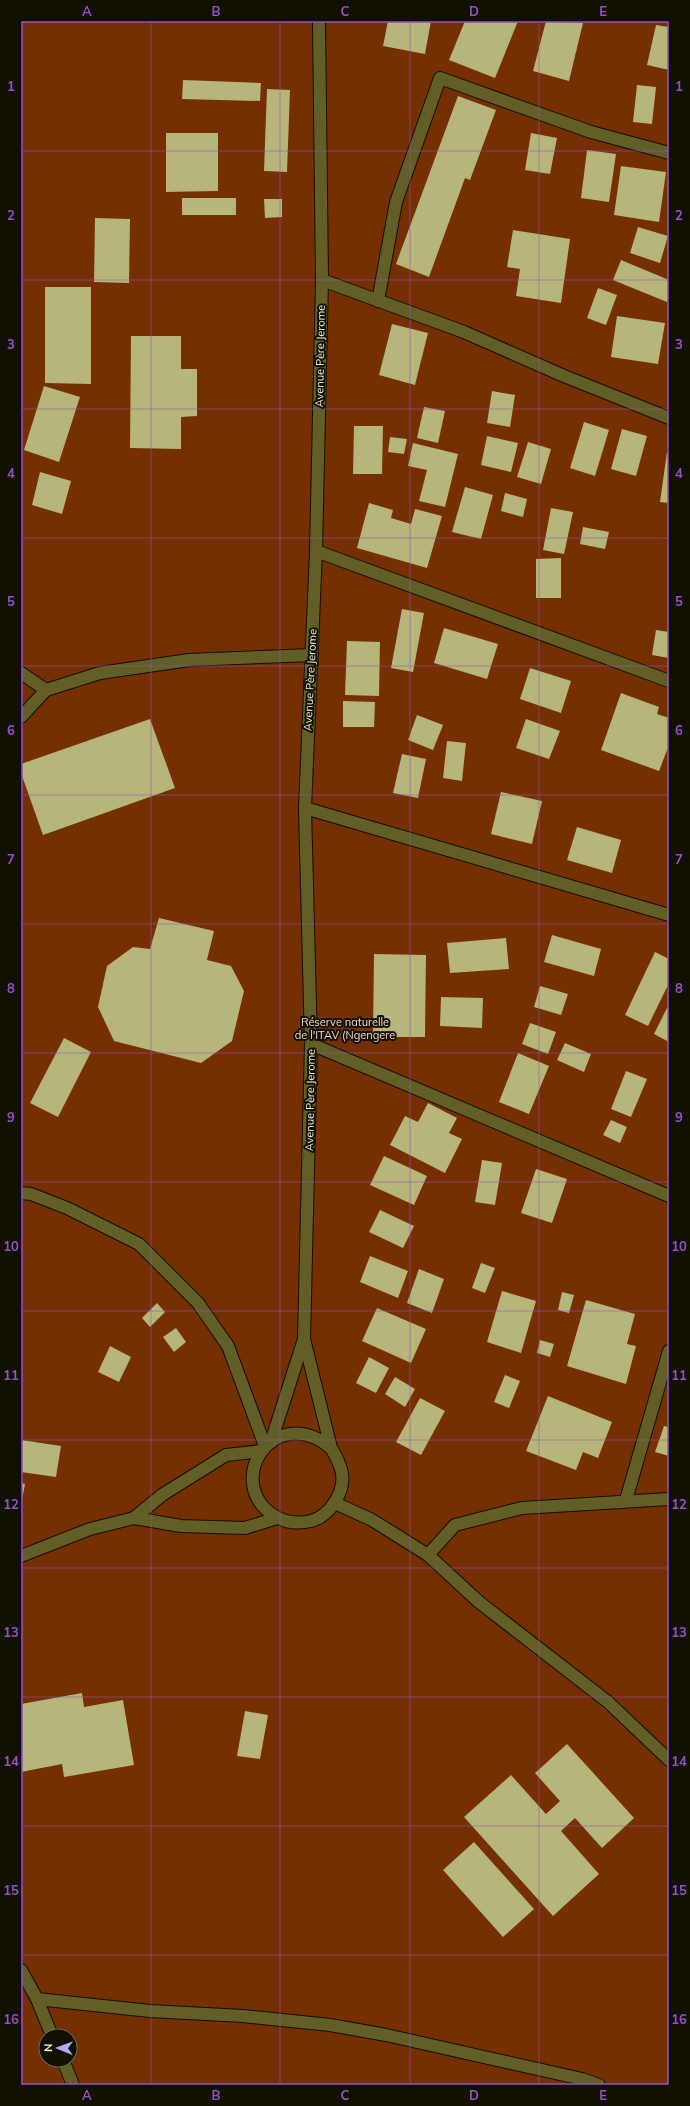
<svg xmlns="http://www.w3.org/2000/svg" width="690" height="2106" font-family="Mulish,sans-serif">
<style>
.green{fill:#752f00;fill-rule:evenodd}
.building{fill:#b6b57a}
.lines{fill:none;stroke-linecap:round;stroke-linejoin:round}
.street-casing{stroke:#121000;stroke-width:14}
.secondary-casing{stroke:#121000;stroke-width:14}
.street{stroke:#625f26;stroke-width:12}
.secondary{stroke:#625f26;stroke-width:12}
.grid{fill:none;stroke:#9353c3;stroke-width:1;stroke-opacity:0.55}
.labels{text-anchor:middle;stroke-width:4;stroke-linejoin:round;paint-order:stroke}
.street-label{font-size:11px;fill:#f1f1d3;stroke:#121000}
.park-label{font-size:11px;fill:#f5d8ca;stroke:#121000}
.neatline{fill:none;stroke:#9353c3;stroke-width:1.5}
.grid-label{font-size:13px;text-anchor:middle;font-weight:bold;fill:#9353c3}
</style>
<rect width="100%" height="100%" fill="#29280a"/>
<!-- green -->
<path class="green" d="M21,21H669V2085H21ZM46,2036H70V2060H46Z"/>
<!-- building -->
<g class="building">
<path d="M388,21H431L425,54L383,46Z"/>
<path d="M465,21H518L495,78L449,60Z"/>
<path d="M546,21L583,23L569,81L533,71Z"/>
<path d="M656,25L669,27V70L647,65Z"/>
<path d="M183,80L261,83L260,101L182,99Z"/>
<path d="M637,85L656,87L652,124L633,122Z"/>
<path d="M267,89L290,90L287,172L264,171Z"/>
<path d="M458,96L496,110L470,180L465,178L429,277L396,264Z"/>
<path d="M166,133H218V191L166,192Z"/>
<path d="M531,133L557,138L550,174L525,170Z"/>
<path d="M587,150L616,154L609,202L581,198Z"/>
<path d="M621,166L666,172L659,222L614,215Z"/>
<rect x="182" y="198" width="54" height="17"/>
<path d="M264,199H282V217L265,218Z"/>
<path d="M95,218L130,219L129,283L94,282Z"/>
<path d="M638,227L668,236L660,263L630,253Z"/>
<path d="M513,230L570,239L561,303L516,296L520,269L507,267Z"/>
<path d="M621,260L669,280V295L667,302L613,280Z"/>
<path d="M45,287H91V384L45,383Z"/>
<path d="M598,288L617,295L606,325L587,318Z"/>
<path d="M617,316L665,323L658,364L611,357Z"/>
<path d="M392,324L428,333L415,385L379,375Z"/>
<path d="M131,336H181V369H197V416L181,417V449L130,448Z"/>
<path d="M44,386L80,397L59,462L24,450Z"/>
<path d="M492,391L515,395L510,427L487,423Z"/>
<path d="M424,407L445,411L438,443L417,438Z"/>
<path d="M584,422L609,430L595,476L570,468Z"/>
<path d="M354,426H383L382,474H353Z"/>
<path d="M622,429L647,436L636,476L611,469Z"/>
<path d="M487,436L518,443L511,472L481,465Z"/>
<path d="M390,437L407,439L404,454L388,452Z"/>
<path d="M528,442L551,449L541,484L517,477Z"/>
<path d="M413,443L458,454L445,507L419,501L427,470L408,466Z"/>
<path d="M667,452L669,453V503L660,502Z"/>
<path d="M40,472L71,481L62,514L32,505Z"/>
<path d="M465,487L493,495L481,539L452,532Z"/>
<path d="M505,493L527,499L523,517L501,511Z"/>
<path d="M369,503L393,510L391,518L411,524L415,509L442,516L427,568L357,548Z"/>
<path d="M551,508L573,512L564,554L543,550Z"/>
<path d="M583,527L609,532L605,549L580,544Z"/>
<path d="M561,558V598H536V559Z"/>
<path d="M402,609L424,613L413,672L391,668Z"/>
<path d="M444,628L498,644L487,679L434,663Z"/>
<path d="M656,630L669,632V658L652,655Z"/>
<path d="M347,641L380,642L379,696L345,695Z"/>
<path d="M530,668L571,681L561,713L520,699Z"/>
<path d="M621,693L659,707L657,714L669,718V745L659,771L601,750Z"/>
<path d="M343,701L375,702L374,727H343Z"/>
<path d="M417,715L443,725L433,750L408,740Z"/>
<path d="M150,719L175,788L43,835L21,773V764Z"/>
<path d="M526,719L560,731L549,759L516,748Z"/>
<path d="M447,741L466,743L462,781L443,778Z"/>
<path d="M402,754L426,759L418,798L393,793Z"/>
<path d="M501,792L542,801L532,844L491,834Z"/>
<path d="M577,827L621,840L612,873L567,860Z"/>
<path d="M159,918L214,931L207,960L231,966L244,991L232,1041L201,1063L114,1041L98,1007L107,966L133,947L150,949Z"/>
<path d="M552,935L601,949L594,976L544,962Z"/>
<path d="M506,938L509,969L450,973L447,943Z"/>
<path d="M655,952L669,959V983L648,1026L625,1015Z"/>
<path d="M374,954L426,955L425,1037H373Z"/>
<path d="M540,986L568,994L561,1015L534,1007Z"/>
<path d="M441,997L483,998L482,1028L440,1026Z"/>
<path d="M669,1004V1042L654,1034Z"/>
<path d="M530,1023L556,1032L548,1054L522,1044Z"/>
<path d="M64,1038L91,1052L58,1117L30,1103Z"/>
<path d="M565,1043L591,1054L584,1072L557,1060Z"/>
<path d="M518,1053L549,1066L529,1114L499,1102Z"/>
<path d="M626,1071L647,1079L631,1117L611,1109Z"/>
<path d="M428,1103L457,1118L449,1133L462,1139L445,1173L390,1145L405,1116L418,1122Z"/>
<path d="M611,1120L627,1127L620,1143L603,1135Z"/>
<path d="M384,1156L427,1176L414,1205L370,1185Z"/>
<path d="M482,1160L502,1163L495,1205L475,1202Z"/>
<path d="M536,1169L567,1179L552,1223L521,1213Z"/>
<path d="M380,1210L414,1226L403,1248L369,1232Z"/>
<path d="M370,1256L408,1271L398,1298L360,1282Z"/>
<path d="M481,1263L495,1268L485,1293L472,1288Z"/>
<path d="M419,1269L444,1279L432,1313L407,1303Z"/>
<path d="M502,1291L536,1301L521,1353L487,1342Z"/>
<path d="M562,1292L574,1295L569,1313L558,1310Z"/>
<path d="M586,1300L635,1314L627,1344L636,1346L626,1384L567,1366Z"/>
<path d="M157,1303L165,1312L150,1327L142,1318Z"/>
<path d="M377,1308L426,1329L411,1363L362,1341Z"/>
<path d="M176,1328L186,1342L174,1352L163,1337Z"/>
<path d="M540,1340L554,1344L550,1357L537,1353Z"/>
<path d="M110,1346L131,1357L119,1382L98,1372Z"/>
<path d="M369,1357L389,1368L376,1393L356,1383Z"/>
<path d="M505,1375L520,1381L509,1408L494,1402Z"/>
<path d="M395,1377L415,1389L405,1407L385,1394Z"/>
<path d="M548,1396L612,1422L598,1458L583,1452L576,1470L526,1451Z"/>
<path d="M420,1398L445,1411L421,1455L396,1442Z"/>
<path d="M664,1426L669,1427V1456L655,1452Z"/>
<path d="M21,1440L61,1446L56,1477L21,1472Z"/>
<path d="M21,1483L25,1484L22,1500H21Z"/>
<path d="M82,1693L84,1707L123,1700L134,1765L64,1777L62,1764L21,1772V1704Z"/>
<path d="M245,1711L268,1715L260,1759L237,1756Z"/>
<path d="M567,1744L634,1818L602,1848L575,1818L561,1831L599,1874L553,1916L464,1817L511,1775L546,1814L560,1801L535,1773Z"/>
<path d="M474,1842L534,1909L503,1937L443,1870Z"/>
</g>
<g class="lines">
<defs>
<g id="street">
<path d="M322,280L464,332L564,376L669,418"/>
<path d="M378,301L396,202L440,78L591,132L669,153"/>
<path d="M316,551L669,681"/>
<path d="M21,673L46,690"/>
<path d="M21,717L46,690L100,673L189,660L312,655"/>
<path d="M305,808L669,915"/>
<path d="M311,1044L669,1196"/>
<path d="M21,1193L31,1194L67,1208L139,1244L198,1303L228,1346L265,1446"/>
<path d="M626,1500L669,1351"/>
<path d="M134,1518L162,1495L226,1455L262,1451"/>
<path d="M428,1555L455,1525L522,1508L669,1499"/>
<path d="M21,1556L90,1529L134,1518L181,1526L245,1528L277,1518"/>
<path d="M21,1970L37,1999L52,2036"/>
<path d="M37,1999L150,2011L243,2016L330,2025L386,2035L582,2079L599,2085"/>
<path d="M63,2060L73,2085"/>
</g>
<g id="secondary">
<path d="M319,21L322,280L316,551L305,808L311,1044L304,1339L331,1448C336,1456 340,1464 342,1473C345,1492 330,1516 311,1521C298,1524 285,1523 273,1515C223,1481 274,1401 331,1448"/>
<path d="M271,1442L304,1339"/>
<path d="M335,1503L372,1520L428,1555L479,1602L608,1702L669,1760"/>
</g>
</defs>
<!-- street casing -->
<use href="#street" class="street-casing"/>
<!-- secondary casing -->
<use href="#secondary" class="secondary-casing"/>
<!-- street -->
<use href="#street" class="street"/>
<!-- secondary -->
<use href="#secondary" class="secondary"/>
</g>
<!-- grid -->
<path class="grid" d="M151,21V2085M280,21V2085M410,21V2085M539,21V2085M21,151H669M21,280H669M21,409H669M21,538H669M21,666H669M21,795H669M21,924H669M21,1053H669M21,1182H669M21,1311H669M21,1440H669M21,1568H669M21,1697H669M21,1826H669M21,1955H669"/>
<g class="labels">
<!-- street labels -->
<g class="street-label">
<text transform="translate(320 356) rotate(-89)" y="4">Avenue Père Jerome</text>
<text transform="translate(310 680) rotate(-87)" y="4">Avenue Père Jerome</text>
<text transform="translate(310 1100) rotate(-89)" y="4">Avenue Père Jerome</text>
</g>
<!-- park labels -->
<g class="park-label">
<text x="345" y="1026">Réserve naturelle<tspan x="345" dy="13">de l'ITAV (Ngengere</tspan></text>
</g>
</g>
<!-- border -->
<rect width="690" height="2106" fill="none" stroke="#121000" stroke-width="44"/>
<!-- north arrow -->
<g transform="translate(58 2048) rotate(271)"><circle r="19" fill="#121000" stroke="#6b6a54"/>
<path d="M0-3L7 15L0 10L-7 15Z" fill="#b2adf9"/>
<text y="-6" font-size="11" font-weight="bold" text-anchor="middle" fill="#f1f1d3">N</text>
</g>
<rect x="22" y="22" width="646" height="2062" class="neatline"/>
<g class="grid-label">
<text x="87" y="16">A</text>
<text x="216" y="16">B</text>
<text x="345" y="16">C</text>
<text x="474" y="16">D</text>
<text x="603" y="16">E</text>
<text x="11" y="91">1</text>
<text x="679" y="91">1</text>
<text x="11" y="220">2</text>
<text x="679" y="220">2</text>
<text x="11" y="349">3</text>
<text x="679" y="349">3</text>
<text x="11" y="478">4</text>
<text x="679" y="478">4</text>
<text x="11" y="606">5</text>
<text x="679" y="606">5</text>
<text x="11" y="735">6</text>
<text x="679" y="735">6</text>
<text x="11" y="864">7</text>
<text x="679" y="864">7</text>
<text x="11" y="993">8</text>
<text x="679" y="993">8</text>
<text x="11" y="1122">9</text>
<text x="679" y="1122">9</text>
<text x="11" y="1251">10</text>
<text x="679" y="1251">10</text>
<text x="11" y="1380">11</text>
<text x="679" y="1380">11</text>
<text x="11" y="1509">12</text>
<text x="679" y="1509">12</text>
<text x="11" y="1637">13</text>
<text x="679" y="1637">13</text>
<text x="11" y="1766">14</text>
<text x="679" y="1766">14</text>
<text x="11" y="1895">15</text>
<text x="679" y="1895">15</text>
<text x="11" y="2024">16</text>
<text x="679" y="2024">16</text>
<text x="87" y="2100">A</text>
<text x="216" y="2100">B</text>
<text x="345" y="2100">C</text>
<text x="474" y="2100">D</text>
<text x="603" y="2100">E</text>
</g>
</svg>
